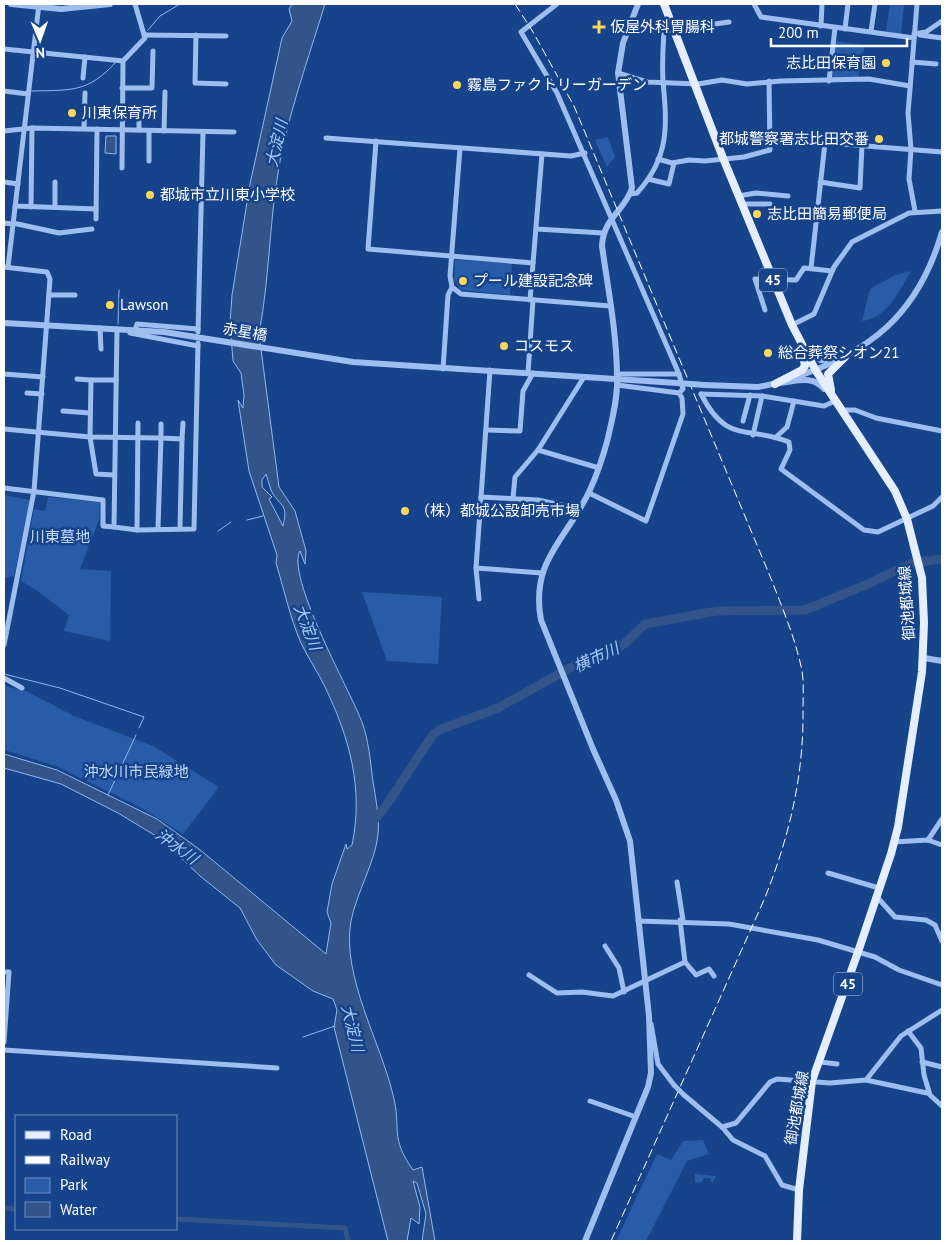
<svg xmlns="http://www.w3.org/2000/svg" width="946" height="1245" font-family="'PT Sans','Noto Sans JP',sans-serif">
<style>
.green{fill:#285ca8}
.water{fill:#335489;stroke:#8fb8f2;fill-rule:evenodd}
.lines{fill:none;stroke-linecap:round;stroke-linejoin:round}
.stream{stroke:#8fb8f2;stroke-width:1}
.canal{stroke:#335489;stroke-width:5}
.river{stroke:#335489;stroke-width:9}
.minor{stroke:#9dbeef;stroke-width:5}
.tertiary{stroke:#9dbeef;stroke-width:6}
.primary{stroke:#e5eeff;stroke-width:8}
.rail{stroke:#fff;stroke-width:1;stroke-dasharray:9 4;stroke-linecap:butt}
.minor-bridge{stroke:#9dbeef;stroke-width:5}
.tertiary-bridge{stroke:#9dbeef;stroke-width:6}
.poi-dot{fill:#ffd75b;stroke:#16438a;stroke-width:2}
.labels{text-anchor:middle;stroke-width:5;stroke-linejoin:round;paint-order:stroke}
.shield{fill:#16438a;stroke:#b9c7dc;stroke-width:1}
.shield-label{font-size:14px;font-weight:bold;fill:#fff}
.poi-label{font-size:15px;fill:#fff;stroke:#16438a;text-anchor:start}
.street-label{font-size:15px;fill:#fff;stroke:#16438a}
.park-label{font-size:15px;fill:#c3dafb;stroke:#16438a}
.water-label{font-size:16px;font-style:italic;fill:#a9c9f6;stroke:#16438a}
</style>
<rect width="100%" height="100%" fill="#16438a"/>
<!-- green -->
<g class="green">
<path d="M890,4H904L901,34L886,31Z"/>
<path d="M835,41L865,45L858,79L832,80Z"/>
<path d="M608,137L615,157L607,167L595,140Z"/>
<path d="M455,260L512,263L510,295L461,290L454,280Z"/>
<path d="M911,271C899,290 887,319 862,321L870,289L895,275Z"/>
<path d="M4,495L31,500L14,576L4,578Z"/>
<path d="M48,497L100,502L99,520L80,569L111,571L110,641L64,631L69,615L39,592L21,581L34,509L45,511Z"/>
<path d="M362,592L442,597L438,664L387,661Z"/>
<path d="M4,686L26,691L74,716L153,746L219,787L183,834L140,807L56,766L4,750Z"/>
<path d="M703,1140L709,1154L687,1161L646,1241H616L657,1154L671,1160L683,1141Z"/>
<path d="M695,1174L716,1176L712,1184L710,1178H704L702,1182L695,1183Z"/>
</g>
<!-- water -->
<g class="water">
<path d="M292,4H325C311,50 295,95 284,142C269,205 271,271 259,334L279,487L295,511L306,551L305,564L300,551C286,575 347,686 359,715C367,731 370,756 372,774C374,792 380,815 378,834C376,860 356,894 351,921C341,975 381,1043 393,1095C402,1129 389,1136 413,1170L422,1167L435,1241H422L426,1214L417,1183L413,1181L420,1207L419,1224L411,1218L407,1241H388L334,1027L337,1010L333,999L313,991L276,965L257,940L240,908L200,876L161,839L118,813L61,784L4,768V754L57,770L157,819L199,849L326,954L331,923L327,912L332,884L346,844L347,849L352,845C364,788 349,737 325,687C318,672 308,658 301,643C290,618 284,589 276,563L277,555L249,471L238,400L243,408L244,395L241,373L233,361L230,323L232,295L250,184L282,38L292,21L289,9ZM266,474C268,479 269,485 271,490C279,507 289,502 283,526L269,499L272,497L262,487V480Z"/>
<path d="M106,136H116V154L105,153Z"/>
</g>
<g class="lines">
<!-- stream -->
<g class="stream">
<path d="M148,30L160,16L180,4"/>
<path d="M32,91C71,90 88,93 116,62"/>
<path d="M118,324L119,290"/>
<path d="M247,520L263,516"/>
<path d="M218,531L231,522"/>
<path d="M4,674L60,688L144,717L139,728"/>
<path d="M108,795L136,735"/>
<path d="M303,1037L335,1026"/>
</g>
<!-- canal -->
<g class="canal">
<path d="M4,1208L16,1209"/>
<path d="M176,1219L345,1228L348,1241"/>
</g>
<!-- river -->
<path class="river" d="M370,825L386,806L432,736L439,730L498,708L577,664L624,644L645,624L717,611L805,610L868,584L912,563L942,559"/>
<!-- minor -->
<g class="minor">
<path d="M557,4L521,32L557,93L679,374H617"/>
<path d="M754,4L761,17L914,38"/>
<path d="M821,26L822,4"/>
<path d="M845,29L848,4"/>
<path d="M871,31L875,4"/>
<path d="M914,34L926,32L942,21"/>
<path d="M144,35L226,36"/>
<path d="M196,35L195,83L226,84"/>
<path d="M920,35L942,38"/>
<path d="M4,49L123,61"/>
<path d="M912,62L936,64"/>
<path d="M618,73L647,82L698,84L722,80L747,84L781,81L869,79L910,86"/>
<path d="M83,78L85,57"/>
<path d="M829,81L835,28"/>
<path d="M122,88H152L153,51"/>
<path d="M4,91L28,94"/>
<path d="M84,128L85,93"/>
<path d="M139,130V114"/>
<path d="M4,131L32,128L234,132"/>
<path d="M164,131L165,92"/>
<path d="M714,134L942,152"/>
<path d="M326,138L571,156L585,153"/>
<path d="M376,141L368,249L533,263"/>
<path d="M460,148L450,276L452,287L461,294L610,306"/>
<path d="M658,159L672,163L689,160L705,161L744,157L770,150L769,81"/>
<path d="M149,161V131"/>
<path d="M122,168L123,61L145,38L135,4"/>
<path d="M648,179L669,184L674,163"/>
<path d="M4,182L18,184"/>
<path d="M55,182V207"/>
<path d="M820,182L860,188L862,145"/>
<path d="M630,194L637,193C670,157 667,125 663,81C662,65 663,47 664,31L729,22"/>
<path d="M738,196L756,193L788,196"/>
<path d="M741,204H770"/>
<path d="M15,206L96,209"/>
<path d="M31,207L32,128"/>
<path d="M915,211L909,179L911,149L908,113L917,4"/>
<path d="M96,219L97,129"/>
<path d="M4,223L13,224"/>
<path d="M13,223L59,233L92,229"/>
<path d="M536,229L603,233"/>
<path d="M4,267L47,272L50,279L34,491L4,645"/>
<path d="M8,267L39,4"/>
<path d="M811,268L825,143"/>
<path d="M49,295H75"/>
<path d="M530,300L542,154"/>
<path d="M765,310L755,279L796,280L804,268L832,271"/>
<path d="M792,325L814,314L834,267L852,242L909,213L942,211"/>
<path d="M100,328L101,349"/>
<path d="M117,329L114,527L137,530L194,529L198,343"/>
<path d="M135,330L137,324L198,329"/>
<path d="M198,332L203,132"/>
<path d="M130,333L198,346"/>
<path d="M443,369L448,295L452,287"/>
<path d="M490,370L476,568L542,573"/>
<path d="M528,373L533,300"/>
<path d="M4,374L43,377"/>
<path d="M679,374L683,389L679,393"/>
<path d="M77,379L91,380"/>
<path d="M27,393L42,394"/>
<path d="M701,394C727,445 747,425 789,442L790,450L781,469L864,530L878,532L933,506L942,497"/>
<path d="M701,394L762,396L824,406L835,401"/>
<path d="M842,410H855L876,418L942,431"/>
<path d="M63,411L90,413"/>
<path d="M743,421L750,395"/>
<path d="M161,424V438L182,439L180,528"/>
<path d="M4,429L90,437L161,438L158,528"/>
<path d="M487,430L520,431L523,391L533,373"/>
<path d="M753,435L762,396"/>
<path d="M776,437L787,427L794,401"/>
<path d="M182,439L183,423"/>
<path d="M538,450L599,468"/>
<path d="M114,475L96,474L90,437L91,380H116"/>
<path d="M4,488L103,500V526L114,527"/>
<path d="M589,493L646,521L683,414L682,398L679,393L617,385"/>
<path d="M481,497L538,500L579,509"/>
<path d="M513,498L515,477L538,450L584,377"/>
<path d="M137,530L138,423"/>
<path d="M476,568L479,599"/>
<path d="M4,678L22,688"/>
<path d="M928,840L942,819"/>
<path d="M894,842L928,840L942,845"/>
<path d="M828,873L879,888"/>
<path d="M677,882L683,920"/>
<path d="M877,897L895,917L926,920L935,925L942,941"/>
<path d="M680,920L685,962"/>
<path d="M638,921L729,924L818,940L875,957L899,970L942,985"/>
<path d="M605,946L619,968L624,992"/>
<path d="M4,972H9L4,1042"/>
<path d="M529,975L557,993L582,992L613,996L685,962L696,975L709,969L714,976"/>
<path d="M651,1024L658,1064L674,1085"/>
<path d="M908,1031L921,1048L924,1075L930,1095L942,1106"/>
<path d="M4,1050L277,1068"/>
<path d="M820,1062L837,1064"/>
<path d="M922,1062L942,1067"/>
<path d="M866,1080L927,1093"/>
<path d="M684,1095L722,1127L733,1140L765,1156L782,1185L799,1190"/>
<path d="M590,1101L636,1117"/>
<path d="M722,1127L736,1123L770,1082L777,1079L830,1083L866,1080L901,1036L942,1010"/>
</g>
<!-- tertiary -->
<g class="tertiary">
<path d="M11,4L61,9L110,4"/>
<path d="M4,323L164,332L353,362L677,383"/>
<path d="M806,349L820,360H837"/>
<path d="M790,379C870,353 918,315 942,232"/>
<path d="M778,383C795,382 812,374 824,389"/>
<path d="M705,385L758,387L778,383"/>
<path d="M924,658L942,661"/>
<path d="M585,1241L648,1087L651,1073L649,1016L630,841L616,800L593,749L541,620C530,561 566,540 589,492C597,475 603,457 608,438C612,419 618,398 617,378C617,334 608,289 602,246C603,218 625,211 632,188L618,73L623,43L638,4"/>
</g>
<!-- primary -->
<g class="primary">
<path d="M664,4L723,158L792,325L816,371L895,491L907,519L922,578L924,623L922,672L898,827L891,854L858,952L812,1081L799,1190L797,1241"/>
<path d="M775,384L802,370L805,366L803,354"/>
<path d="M831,390L828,374L845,357"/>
</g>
<!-- rail -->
<path class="rail" d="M515,4L533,32L574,106L772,581C783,610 796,640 802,671C804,683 803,696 803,709C804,776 789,838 764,900L611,1241"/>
<!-- minor-bridge -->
<path class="minor-bridge" d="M674,1085L684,1095"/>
<!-- tertiary-bridge -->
<path class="tertiary-bridge" d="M677,383L705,385"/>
</g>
<!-- markers -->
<g class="poi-dot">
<path d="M596.5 19.5h5v5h5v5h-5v5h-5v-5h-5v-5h5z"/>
<circle cx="886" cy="63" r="5"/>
<circle cx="457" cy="85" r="5"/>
<circle cx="72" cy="113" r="5"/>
<circle cx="879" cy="139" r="5"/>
<circle cx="150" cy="195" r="5"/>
<circle cx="757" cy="214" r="5"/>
<circle cx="463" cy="281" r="5"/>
<circle cx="110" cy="305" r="5"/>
<circle cx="504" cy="346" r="5"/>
<circle cx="768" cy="353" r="5"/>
<circle cx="405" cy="511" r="5"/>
</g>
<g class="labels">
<!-- shield labels -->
<g class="shield">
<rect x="759" y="268.5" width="28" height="23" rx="4"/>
<rect x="834" y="972.5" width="28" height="23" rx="4"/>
</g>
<g class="shield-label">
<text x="773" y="285">45</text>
<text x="848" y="989">45</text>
</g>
<!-- poi labels -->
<g class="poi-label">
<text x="610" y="32">仮屋外科胃腸科</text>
<text x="876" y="68" text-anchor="end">志比田保育園</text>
<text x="467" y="90">霧島ファクトリーガーデン</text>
<text x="82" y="118">川東保育所</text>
<text x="869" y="144" text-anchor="end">都城警察署志比田交番</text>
<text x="160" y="200">都城市立川東小学校</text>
<text x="767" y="219">志比田簡易郵便局</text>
<text x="473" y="286">プール建設記念碑</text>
<text x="120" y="310">Lawson</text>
<text x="514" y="351">コスモス</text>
<text x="778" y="358">総合葬祭シオン21</text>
<text x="415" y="516">（株）都城公設卸売市場</text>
</g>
<!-- street labels -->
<g class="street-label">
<text transform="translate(245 332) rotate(10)" y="5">赤星橋</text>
<text transform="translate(907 603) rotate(-94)" y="5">御池都城線</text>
<text transform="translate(797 1108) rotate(-80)" y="5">御池都城線</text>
</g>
<!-- park labels -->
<g class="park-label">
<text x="60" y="542">川東墓地</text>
<text x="136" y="777">沖水川市民緑地</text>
</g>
<!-- water labels -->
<g class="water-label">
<text transform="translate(276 143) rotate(-77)" y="6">大淀川</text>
<text transform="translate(308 627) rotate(69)" y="6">大淀川</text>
<text transform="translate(596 657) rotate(-25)" y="6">横市川</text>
<text transform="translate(177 846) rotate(36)" y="6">沖水川</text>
<text transform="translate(353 1028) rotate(76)" y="6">大淀川</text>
</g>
</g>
<!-- border -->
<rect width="946" height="1245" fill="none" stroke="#ffffff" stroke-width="10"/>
<!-- legend -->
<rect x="15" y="1115" width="162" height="115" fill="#16438a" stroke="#738eb9"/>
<rect x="25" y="1131" width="25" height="8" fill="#e5eeff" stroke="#738eb9"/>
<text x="60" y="1140" font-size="15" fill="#ffffff">Road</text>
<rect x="25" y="1156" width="25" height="8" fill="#ffffff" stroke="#738eb9"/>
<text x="60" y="1165" font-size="15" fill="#ffffff">Railway</text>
<rect x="25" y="1178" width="25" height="15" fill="#285ca8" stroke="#738eb9"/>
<text x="60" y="1190" font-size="15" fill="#ffffff">Park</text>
<rect x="25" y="1202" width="25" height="15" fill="#335489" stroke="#738eb9"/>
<text x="60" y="1215" font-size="15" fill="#ffffff">Water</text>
<!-- north arrow -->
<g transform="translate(40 40) rotate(178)" stroke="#16438a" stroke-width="4" paint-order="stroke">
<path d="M0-4L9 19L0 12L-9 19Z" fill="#ffffff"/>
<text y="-8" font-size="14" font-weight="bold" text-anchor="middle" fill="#ffffff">N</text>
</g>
<!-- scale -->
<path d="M771 38v8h136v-8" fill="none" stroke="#ffffff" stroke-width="2.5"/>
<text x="778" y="38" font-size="15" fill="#ffffff" stroke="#16438a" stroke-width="4" paint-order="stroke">200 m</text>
</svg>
